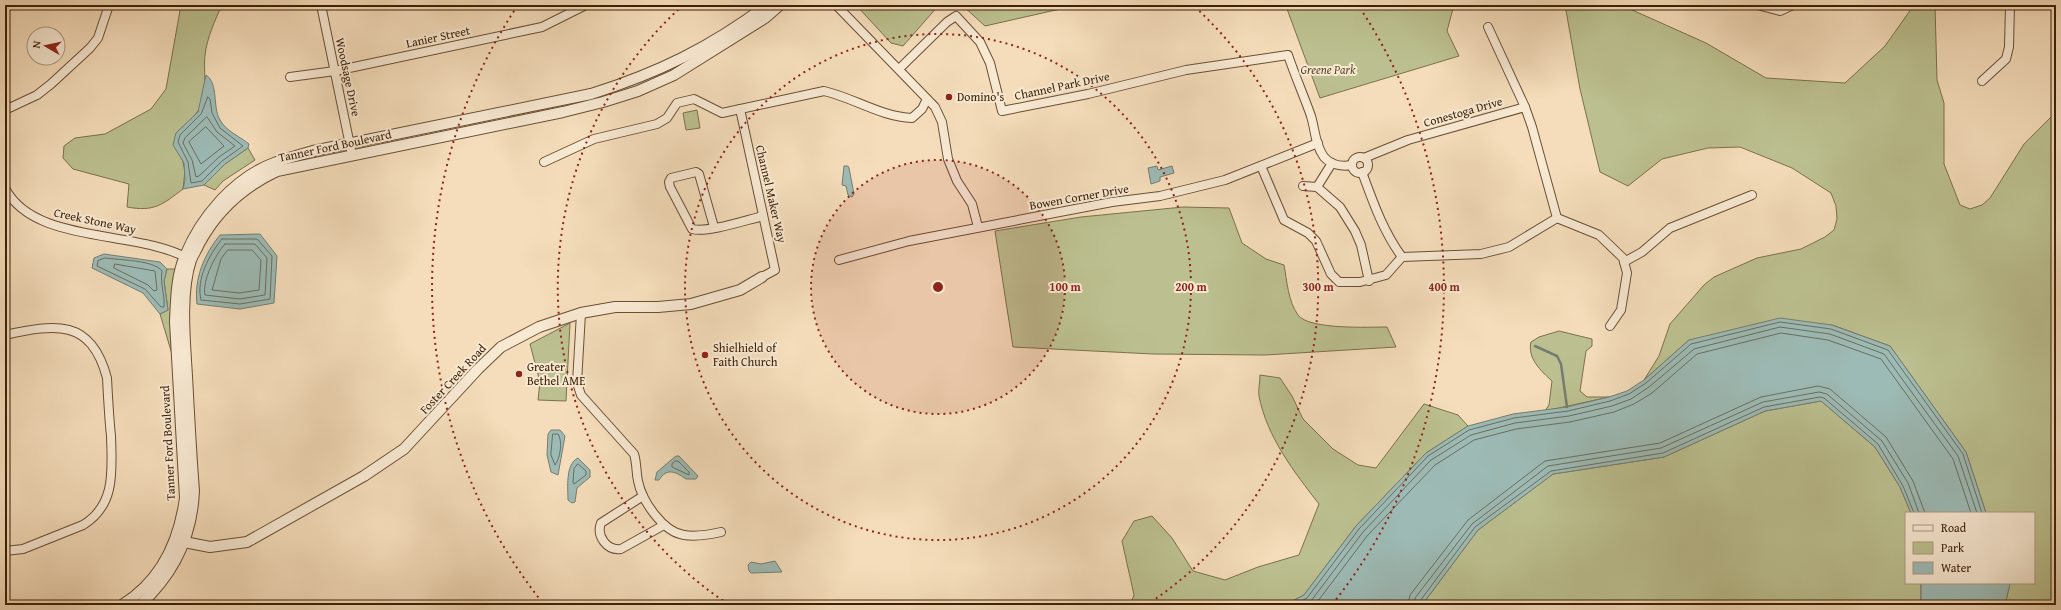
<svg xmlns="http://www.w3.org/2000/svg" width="2061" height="610" font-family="'Gentium Book Plus',serif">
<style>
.green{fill:#bcc090;stroke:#7c704c}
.water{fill:#9dbbb6;stroke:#767d70}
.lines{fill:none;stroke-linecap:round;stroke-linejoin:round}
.shore{stroke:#6c6e5e;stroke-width:1}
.stream{stroke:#767d70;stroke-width:2.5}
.minor-casing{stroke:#6a4f34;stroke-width:10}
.tertiary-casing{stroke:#6a4f34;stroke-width:12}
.minor{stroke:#f8e9d3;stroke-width:8}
.tertiary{stroke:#f8e9d3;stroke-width:10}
.ring{fill:none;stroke:#8f2418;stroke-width:2;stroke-dasharray:2 4}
.poi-dot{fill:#8f2418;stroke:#f8e9d3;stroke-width:1.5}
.labels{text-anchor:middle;stroke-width:4;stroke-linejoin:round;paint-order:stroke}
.street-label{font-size:12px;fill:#3c2007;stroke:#f8e9d3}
.park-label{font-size:12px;font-style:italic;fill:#5c4829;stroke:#f8e9d3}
.poi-label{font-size:12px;fill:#3c2007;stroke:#f8e9d3;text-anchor:start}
.centre{fill:#8f2418;stroke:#f8e9d3;stroke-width:2}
.ring-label{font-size:12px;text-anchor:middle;font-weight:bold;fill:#8f2418;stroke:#f8e9d3;stroke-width:4;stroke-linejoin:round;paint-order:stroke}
</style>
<rect width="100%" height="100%" fill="#f5ddbb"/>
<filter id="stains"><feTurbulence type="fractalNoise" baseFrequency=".005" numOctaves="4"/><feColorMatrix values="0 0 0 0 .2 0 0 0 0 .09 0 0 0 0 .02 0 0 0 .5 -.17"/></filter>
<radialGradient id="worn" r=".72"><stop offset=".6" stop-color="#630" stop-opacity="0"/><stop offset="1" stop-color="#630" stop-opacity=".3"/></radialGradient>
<!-- green -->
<g class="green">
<path d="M181,5H222C215,20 207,38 205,55C203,73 209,95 198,111C193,119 183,126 176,133L185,171L183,189C162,205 154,212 127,207L129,184L73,169L63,158L64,146L75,138L105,134L151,109L166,89Z"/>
<path d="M856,5H939L903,46L891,43Z"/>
<path d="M962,5H1078L985,26Z"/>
<path d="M1299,5H1454L1447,31L1459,56L1320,98L1287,9Z"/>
<path d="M1565,5H1621L1706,43L1766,78L1845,83L1885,46L1914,5H1935L1937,80L1944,103V164L1960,205L1970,209L1982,205L1990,198L2024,144L2056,112V605H2005L2010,583H2034V513H1986L1966,452L1890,346L1832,325L1689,340L1644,380L1659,356L1670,324L1704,285L1714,277L1757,258L1801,249L1825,237L1834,230L1837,219L1836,206L1831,193L1792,168L1740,147L1708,148L1662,159L1628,186L1600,172L1580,89Z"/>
<path d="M697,110L700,128L686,130L683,113Z"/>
<path d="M248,148L255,160L223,181L215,190L204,185L225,164Z"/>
<path d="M1183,207L1229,208L1242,243L1266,259L1284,265C1287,281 1288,301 1298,315C1309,330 1369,327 1387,327L1396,347L1265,355L1153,354L1013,347L995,231L1081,217Z"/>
<path d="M167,269H175L172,354L160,314L168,310L164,281Z"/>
<path d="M570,323L566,401L538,400L540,382L530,344Z"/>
<path d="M1559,331L1592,339V346L1586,351L1580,391L1587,397H1609L1545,411L1549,405L1552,381C1541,371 1527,358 1531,342L1539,337Z"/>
<path d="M1260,375L1280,378L1292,396L1303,419L1333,449L1358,465L1376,468L1424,404L1458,415L1468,426L1426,453L1356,526L1304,595L1285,605H1130L1134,595L1122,541L1134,521L1152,516L1172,538L1193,571L1225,580L1258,567L1299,555L1319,504C1294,472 1267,437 1259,396C1258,390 1260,382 1260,375Z"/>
<path d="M1821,401L1875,447L1900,487L1911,513H1906V583H1921V605H1422L1478,530L1553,474L1664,457L1765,411Z"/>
</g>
<!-- water -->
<g class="water">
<path d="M206,75C219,84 212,106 220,120C226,131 239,136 249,144L248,148L225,164L204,185L183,189L185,180L184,163L173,145L176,133L198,112Z"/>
<path d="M844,166H848L849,168L854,194L852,197L848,195L846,186L842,185Z"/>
<path d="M1157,166L1158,170L1172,166L1174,173L1160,177V181L1151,184L1148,168Z"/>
<path d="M260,234L277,256L274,303L240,309L197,304C194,278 204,255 220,235Z"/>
<path d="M104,254L160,262L167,269L164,281L168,310L160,314L143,293L92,268L94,258Z"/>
<path d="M1780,318L1832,325L1890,346L1966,452L1986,513H1911L1900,487L1875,447L1821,401L1765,411L1664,457L1553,474L1478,530L1422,605H1285L1304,595L1356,526L1426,453L1468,426L1513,414L1567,407L1609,397L1627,391L1644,380L1689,340Z"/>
<path d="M551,430H560L565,436L558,475L551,472L547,455L548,434Z"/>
<path d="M676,456H679L698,476L696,479H686C676,472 667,467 659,480H655L657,472Z"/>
<path d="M578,458L590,470V477L577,488L575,502L572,503L568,500C568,489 565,464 578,458Z"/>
<path d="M775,561L782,572L751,573L749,571L748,565L751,562L761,564Z"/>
<path d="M1921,583H2009L2010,584L2005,605H1921Z"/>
</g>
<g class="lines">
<!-- shore -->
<g class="shore">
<path d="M208,97L210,99L212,113L220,128L243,146L222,161L202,181L191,183L188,162L178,142L180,135L201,114Z"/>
<path d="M207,117L217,132L235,146L219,157L199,176L196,177L192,160L183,143L185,138Z"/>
<path d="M206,127L224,146L201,164L189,142Z"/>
<path d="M222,239H257L272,256L270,299L240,304L201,300C196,279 209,255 222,239Z"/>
<path d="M225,244H255L267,258L265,295L240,299L205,295C202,281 215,255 225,244Z"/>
<path d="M228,250H252L261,260L259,290L239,293L212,290L221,259Z"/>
<path d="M105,258C119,260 154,260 162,271C160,285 165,294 164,307H161L145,289L97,266L98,261Z"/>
<path d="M115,264L155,271L157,290L154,291L148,285L114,268Z"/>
<path d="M553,434H558C563,441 560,459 555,465L551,455Z"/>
<path d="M676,461H678L689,472V475L672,467V464Z"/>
<path d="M578,464L586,471V475L574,484L573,482L574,469Z"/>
<path d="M1294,605L1307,598L1359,529L1428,456L1469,430L1514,418L1568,411L1610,401L1629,394L1646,383L1691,344L1780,322L1831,329L1888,350L1963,454L1982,513"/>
<path d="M1305,605L1311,601L1363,532L1431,460L1471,435L1515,423L1569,416L1612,406L1631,399L1649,387L1694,349L1780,327L1830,334L1884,354L1958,456L1977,513"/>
<path d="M1315,605L1367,536L1435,465L1474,440L1516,429L1570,422L1614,412L1634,404L1652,393L1697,354L1781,333L1828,340L1881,359L1953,459L1971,513"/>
<path d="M1408,605L1410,595L1468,520L1545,461L1660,443L1761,397L1818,386L1830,389L1886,437L1913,481L1925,513"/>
<path d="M1414,605L1415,598L1472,524L1548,466L1661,448L1763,402L1819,392L1827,394L1882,441L1908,483L1919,513"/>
<path d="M1419,605L1420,601L1475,527L1551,471L1663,453L1764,407L1820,397L1824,398L1878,444L1903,486L1914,513"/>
</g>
<!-- stream -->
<path class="stream" d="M1535,346L1557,356L1561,364L1567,407"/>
<defs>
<g id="minor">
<path d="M321,5L352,155"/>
<path d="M836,5L935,107L942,122L948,159L957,181L972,204L978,227"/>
<path d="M1757,5L1780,11L1793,5"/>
<path d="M1488,27L1525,107"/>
<path d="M899,69L947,22L956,16L980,42L990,63L1002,111L1088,94L1186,70L1288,55C1295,76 1304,96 1311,116C1315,129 1315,145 1324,157C1331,165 1342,167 1352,165"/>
<path d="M290,77L335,71L542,27L586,5"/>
<path d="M1982,81L2006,59L2009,47L2010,5"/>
<path d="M740,109L775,270L762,277"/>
<path d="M5,110L37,95L51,84L90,48L98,38L109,5"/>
<circle cx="1360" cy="165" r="8"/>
<path d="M1364,158L1408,140L1525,107L1532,127L1557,218"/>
<path d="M544,162L594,139L657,124L667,118L677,103L694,99L722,113L824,91C854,98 882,117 912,118L922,109L927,99"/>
<path d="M1261,166L1284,220L1308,233L1316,241L1331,274L1339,282H1360L1386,275L1402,257"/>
<path d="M1362,172C1373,202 1383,231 1402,257L1481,254L1509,247L1557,218"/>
<path d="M1303,186L1317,187L1340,207L1355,231L1361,245L1369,281"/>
<path d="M1317,187L1332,163"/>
<path d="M5,188C34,245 137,229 189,259"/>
<path d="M1557,218L1599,235L1623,258L1627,273L1621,310L1610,326"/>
<path d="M714,227L699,174L696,172L671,178L669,182L670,187L692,229C708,233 746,220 763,216"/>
<path d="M839,260L909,241L1112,202L1160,196L1225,180L1318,143"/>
<path d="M1624,262L1642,252L1670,228L1752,195"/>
<path d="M581,313L577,383L581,395L634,454C637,464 636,472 638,481C642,501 663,532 684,535C697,537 708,535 721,532"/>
<path d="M5,335C55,324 91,318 107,378C108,397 109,417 111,436C112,470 116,505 83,525L23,549L5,551"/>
<path d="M643,496L601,523C596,536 607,551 621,549L664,525"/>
</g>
<g id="tertiary">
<path d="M179,541L210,547L247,542L364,476L404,449L478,369L501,347L539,327L581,313L615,307H658L691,304L740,290L762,277"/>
<path d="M122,605C161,581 179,542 185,498L175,322C176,301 176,276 185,256C201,217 234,178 274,163C287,158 300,155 313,151L591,94C658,73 711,47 767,5"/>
<path d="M140,605C174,574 192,537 194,491C191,453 189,414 187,376C185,342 180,293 191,260C193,255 197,249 199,244C217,210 243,187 277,171L563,112L603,102L638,91L674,75L765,18L780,5"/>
</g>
</defs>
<!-- minor casing -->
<use href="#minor" class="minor-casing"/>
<!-- tertiary casing -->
<use href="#tertiary" class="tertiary-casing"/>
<!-- minor -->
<use href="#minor" class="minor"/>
<!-- tertiary -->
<use href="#tertiary" class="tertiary"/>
</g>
<!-- distance rings -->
<circle cx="938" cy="287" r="127" fill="#8f2418" fill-opacity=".12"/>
<g class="ring">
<circle cx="938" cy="287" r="127"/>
<circle cx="938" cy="287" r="253"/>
<path d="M728 604A380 380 0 0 1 681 7M1195 7A380 380 0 0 1 1148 604"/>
<path d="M542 602A506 506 0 0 1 516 8M1360 8A506 506 0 0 1 1334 602"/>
</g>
<!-- markers -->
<g class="poi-dot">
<circle cx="949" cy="97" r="4"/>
<circle cx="705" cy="355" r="4"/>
<circle cx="519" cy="374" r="4"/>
</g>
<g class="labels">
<!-- street labels -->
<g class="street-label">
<text transform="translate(438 37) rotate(-12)" y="4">Lanier Street</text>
<text transform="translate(348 77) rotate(78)" y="4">Woodsage Drive</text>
<text transform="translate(1062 86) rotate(-12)" y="4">Channel Park Drive</text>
<text transform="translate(1463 112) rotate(-16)" y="4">Conestoga Drive</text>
<text transform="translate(335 146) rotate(-12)" y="4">Tanner Ford Boulevard</text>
<text transform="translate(771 194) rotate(77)" y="4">Channel Maker Way</text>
<text transform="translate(1079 197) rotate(-10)" y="4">Bowen Corner Drive</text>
<text transform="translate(95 221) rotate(12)" y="4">Creek Stone Way</text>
<text transform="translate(453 379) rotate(-47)" y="4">Foster Creek Road</text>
<text transform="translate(168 443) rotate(-93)" y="4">Tanner Ford Boulevard</text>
</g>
<!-- park labels -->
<g class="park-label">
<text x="1328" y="74">Greene Park</text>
</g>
<!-- poi labels -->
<g class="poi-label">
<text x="957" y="101">Domino's</text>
<text x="713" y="352">Shielhield of<tspan x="713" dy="14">Faith Church</tspan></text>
<text x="527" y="371">Greater<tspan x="527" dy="14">Bethel AME</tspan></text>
</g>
</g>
<circle cx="938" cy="287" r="6" class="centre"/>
<g class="ring-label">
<text x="1065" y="291">100 m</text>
<text x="1191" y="291">200 m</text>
<text x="1318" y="291">300 m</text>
<text x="1444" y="291">400 m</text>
</g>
<!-- margin -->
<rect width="2061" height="610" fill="none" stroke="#f5ddbb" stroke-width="20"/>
<rect x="6" y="6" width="2049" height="598" fill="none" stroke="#3c2007" stroke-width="2"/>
<rect x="10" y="10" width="2041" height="590" fill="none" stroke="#3c2007"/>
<!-- legend -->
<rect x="1905" y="512" width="130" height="72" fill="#f8e9d3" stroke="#ad9981"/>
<rect x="1913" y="525" width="20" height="6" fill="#f8e9d3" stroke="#ad9981"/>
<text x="1941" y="532" font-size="12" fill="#3c2007">Road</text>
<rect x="1913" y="542" width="20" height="12" fill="#bcc090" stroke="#ad9981"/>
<text x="1941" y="552" font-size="12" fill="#3c2007">Park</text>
<rect x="1913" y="562" width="20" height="12" fill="#9dbbb6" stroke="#ad9981"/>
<text x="1941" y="572" font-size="12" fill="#3c2007">Water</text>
<!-- north arrow -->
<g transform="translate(46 46) rotate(279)"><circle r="19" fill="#f8e9d3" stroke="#ad9981"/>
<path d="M0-3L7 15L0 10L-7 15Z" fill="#8f2418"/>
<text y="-6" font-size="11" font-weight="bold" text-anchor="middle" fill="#3c2007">N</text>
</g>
<rect width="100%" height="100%" filter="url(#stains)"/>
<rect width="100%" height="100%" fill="url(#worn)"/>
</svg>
